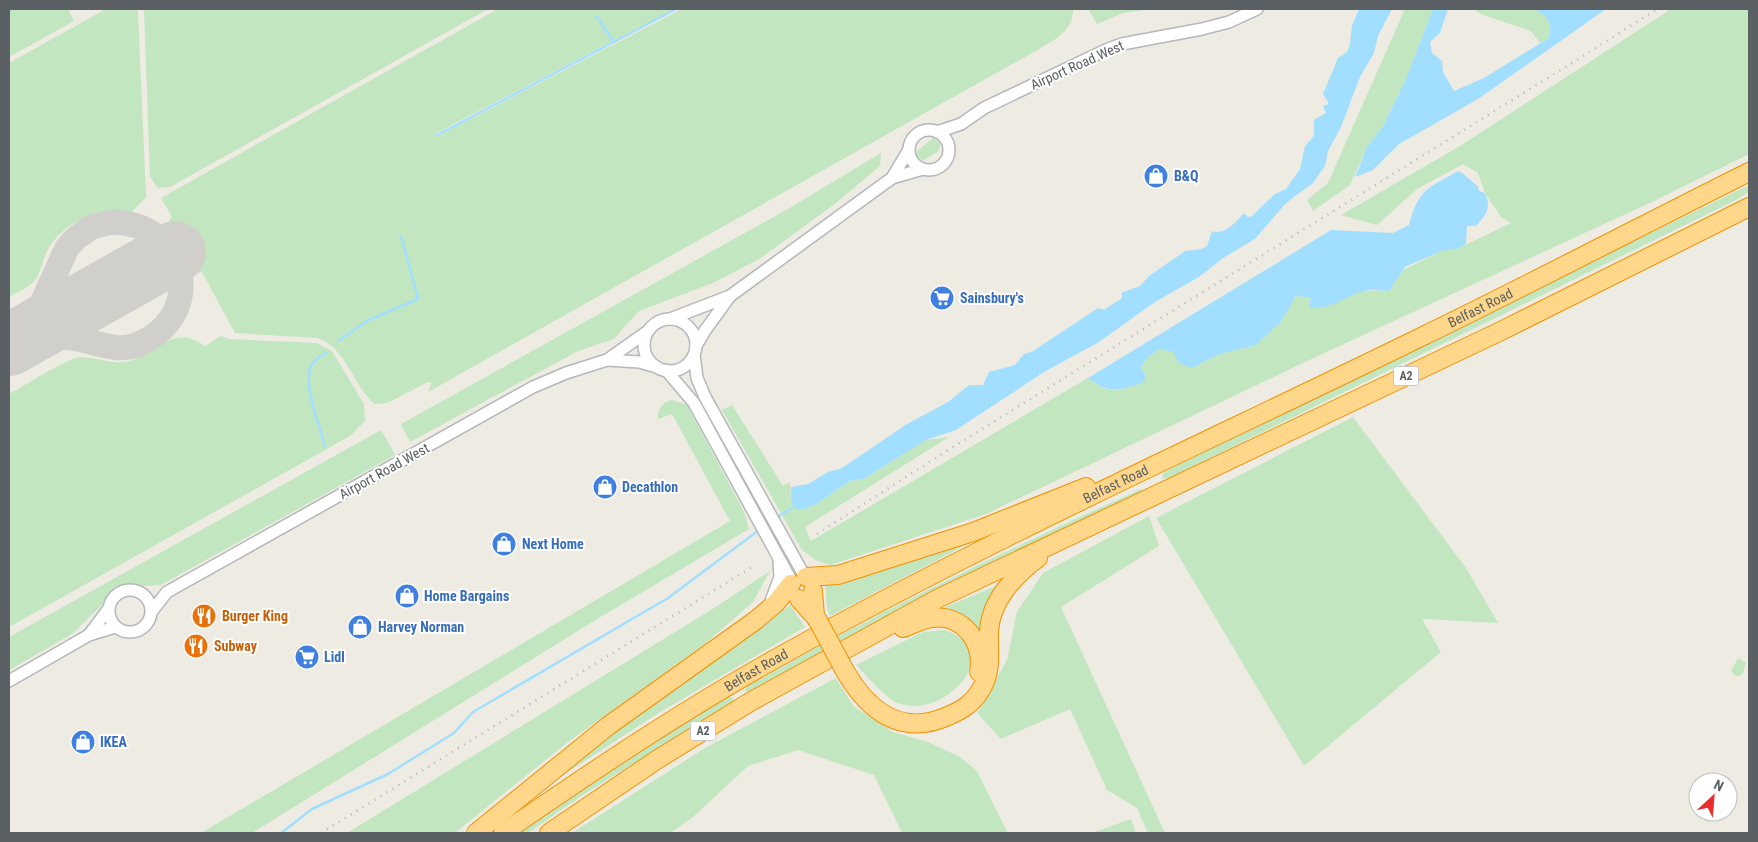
<svg xmlns="http://www.w3.org/2000/svg" width="1758" height="842" font-family="'Roboto Condensed',sans-serif">
<style>
.green{fill:#c2e6bf}
.water{fill:#a2dfff}
.lines{fill:none;stroke-linecap:round;stroke-linejoin:round}
.stream{stroke:#a2dfff;stroke-width:2.5}
.taxiway{stroke:#d0cfcc;stroke-width:25}
.runway{stroke:#d0cfcc;stroke-width:62}
.minor-casing{stroke:#b4b7bb;stroke-width:14}
.highway-casing{stroke:#f19100;stroke-width:20}
.minor{stroke:#fff;stroke-width:11}
.highway{stroke:#ffd78a;stroke-width:18}
.rail{stroke:#b2b3b4;stroke-width:2.5;stroke-dasharray:1 6;stroke-linecap:butt}
.highway-bridge-casing{stroke:#f19100;stroke-width:20;stroke-linecap:butt}
.highway-bridge{stroke:#ffd78a;stroke-width:18}
.labels{text-anchor:middle;stroke-width:4;stroke-linejoin:round;paint-order:stroke}
.shield{fill:#fff;stroke:#8c9092;stroke-width:1}
.shield-label{font-size:12px;font-weight:bold;fill:#5b6064}
.street-label{font-size:14px;fill:#5b6064;stroke:#fff}
.shop-label{font-size:14px;font-weight:bold;fill:#366cbe;stroke:#fff;text-anchor:start}
.food-label{font-size:14px;font-weight:bold;fill:#c56008;stroke:#fff;text-anchor:start}
</style>
<rect width="100%" height="100%" fill="#eeebe3"/>
<!-- green -->
<g class="green">
<path d="M9,9H68L74,21L9,57Z"/>
<path d="M106,9H136L138,12L146,197L130,214C96,210 64,220 47,251C42,260 41,273 35,280C29,288 17,292 9,297V63Z"/>
<path d="M144,9H488L170,187L158,188L156,186L150,176Z"/>
<path d="M498,9H675L465,118L435,134L436,137L682,9H1073C1074,30 1055,40 1039,49L428,392L432,383L428,382L387,403L375,404C352,386 347,347 317,338L235,333L202,272L199,273L169,220L172,217L161,198Z"/>
<path d="M1088,9H1150L1123,13L1097,24Z"/>
<path d="M1405,9H1433L1405,81L1383,126L1367,147L1350,185L1313,211L1307,200L1328,183Z"/>
<path d="M1473,9C1491,9 1532,4 1545,14C1551,20 1550,29 1550,37L1540,43L1531,31L1483,15Z"/>
<path d="M1671,9H1749V154L1654,201L1320,355L986,514L830,565L816,560L802,550L722,410L732,405L783,486L790,482L791,501L815,505L850,481L864,479L926,440L949,437L805,527L811,541L1088,378C1112,397 1121,392 1146,376L1141,368L1146,359L1159,349L1173,352L1192,368L1220,354L1256,345L1281,322L1296,296L1311,298L1309,307L1362,291H1389L1403,270L1444,250H1455L1511,223L1501,217L1485,193L1478,173L1463,164L1417,189L1377,225L1341,215L1460,146Z"/>
<path d="M933,138L940,143L939,151L922,161L915,153Z"/>
<path d="M881,153L880,166L836,203L761,258L713,283L639,311L614,339L578,351L410,442L401,424L788,209Z"/>
<path d="M1749,185V192L1734,201L1171,477L1162,479L1163,473L1178,465Z"/>
<path d="M221,336L229,339L317,343L332,351L364,404L365,421L350,436L9,627V394C29,383 51,368 73,359C88,353 108,365 125,362C157,356 171,322 205,346Z"/>
<path d="M672,400L687,405L744,512L749,529L597,619L252,833H201L730,521L672,414L658,419C658,408 661,403 672,400Z"/>
<path d="M1353,417L1466,568L1498,623L1422,619L1441,652L1304,766L1156,518Z"/>
<path d="M381,430L395,455L161,585L130,587L116,591L72,634L9,670V637Z"/>
<path d="M1141,489V492L879,621L748,692L745,691L746,687C874,614 1006,550 1141,489Z"/>
<path d="M1149,516L1159,546L1061,607L1165,833H1148L1137,808L1107,790L1070,709L1001,739L977,713L1007,660L1017,612L1043,573Z"/>
<path d="M1000,527L830,616L827,608L825,584Z"/>
<path d="M770,571L753,602L707,642L564,745L455,833H347L711,610Z"/>
<path d="M998,585L981,633L962,615L936,611Z"/>
<path d="M790,605L805,627L657,714L542,789L573,760Z"/>
<path d="M945,630C1011,655 936,727 892,700C879,691 867,676 856,665L923,632Z"/>
<path d="M1738,658L1746,663L1743,673L1739,676H1735L1731,671Z"/>
<path d="M836,678L854,707L893,732L928,742L960,757L977,771L1008,833H902L874,775L798,750L748,766L693,817L670,833H572L705,748Z"/>
<path d="M729,697H732L734,701L583,795L528,833H516L582,787L696,715Z"/>
<path d="M1131,819L1136,833H1092Z"/>
</g>
<!-- water -->
<g class="water">
<path d="M1359,9H1392L1378,36L1374,53L1360,77L1341,127L1328,151L1325,166L1313,183L1286,203L1255,239L1223,258L1199,277L1155,302L1099,342L1044,372L956,430L926,440L864,479L850,481L815,505L799,510L791,501V487L808,484L828,472L842,468L907,424L948,402L969,385H983L989,372L1015,365L1024,354L1033,351L1098,308L1106,310L1122,298L1121,293L1140,286L1149,276L1185,251L1202,249L1207,246L1212,231C1224,236 1236,222 1244,213L1248,217L1252,216L1275,194L1286,189L1300,169L1305,146L1314,136V120L1326,113L1323,106L1329,104L1323,94L1338,58L1347,52L1350,44L1352,26Z"/>
<path d="M1433,9H1448L1440,33L1430,42L1432,53L1442,61L1443,72L1454,91L1484,78L1550,37C1551,18 1548,19 1535,9H1606L1478,99L1399,144L1373,170L1355,177L1367,147L1383,126L1405,81Z"/>
<path d="M1458,171C1467,175 1470,181 1478,186L1479,191L1485,193C1492,209 1486,214 1476,226H1467L1466,244L1455,250H1444L1405,267L1389,291C1381,291 1369,289 1361,292C1341,298 1333,310 1309,307L1311,298L1296,296L1281,322L1256,345L1220,354L1192,368L1179,363L1173,352L1159,349L1146,359L1141,368L1146,376L1144,382C1118,391 1110,395 1088,378L1331,230L1393,233L1409,225C1419,188 1427,189 1458,171Z"/>
</g>
<g class="lines">
<!-- stream -->
<g class="stream">
<path d="M614,42L676,9"/>
<path d="M437,135L614,42L597,17"/>
<path d="M1106,310L1118,302"/>
<path d="M338,341L367,321L418,299L401,236"/>
<path d="M325,446C320,427 304,388 310,369C312,361 319,357 326,353"/>
<path d="M776,518L797,505"/>
<path d="M281,833L312,809L388,774L454,733L473,712L668,598L759,530"/>
</g>
<!-- taxiway -->
<path class="taxiway" d="M111,222C186,222 209,313 139,344C117,354 95,341 72,338C53,336 34,338 15,341L38,312L67,248L76,238L92,227Z"/>
<!-- runway -->
<path class="runway" d="M9,345L175,252"/>
<defs>
<g id="minor">
<circle cx="929" cy="150" r="20"/>
<path d="M937,132L961,124L984,108L1108,49L1122,44L1202,29L1229,22L1257,9"/>
<path d="M892,178L908,151"/>
<path d="M670,319L730,296L892,178L923,169"/>
<circle cx="670" cy="345" r="26"/>
<path d="M696,346L704,332L730,296"/>
<path d="M694,355L697,378L705,397L805,577"/>
<path d="M607,360L639,362L657,367"/>
<path d="M666,370L694,403L792,582"/>
<circle cx="130" cy="611" r="21"/>
<path d="M771,601L780,577L779,561"/>
<path d="M152,611L167,592L533,387L566,373L607,360L648,331"/>
<path d="M89,635L109,608"/>
<path d="M9,681L89,635L115,627"/>
</g>
<g id="highway">
<path d="M806,577L838,575L973,532L1086,487"/>
<path d="M813,591L815,616"/>
<path d="M799,599L817,619"/>
<path d="M903,628C912,625 922,619 932,618C964,614 984,643 979,672"/>
<path d="M845,671C868,711 901,737 948,716C962,710 972,704 980,691C993,671 988,654 989,632C990,601 1015,575 1038,558"/>
<path d="M476,833L608,726L756,620L776,603L791,584"/>
<path id="s1" d="M503,833C594,770 686,708 784,654C990,539 1207,442 1419,338C1530,284 1639,227 1749,172"/>
<path d="M549,833L655,761L750,702L939,598L1501,331L1749,207"/>
</g>
</defs>
<!-- minor casing -->
<use href="#minor" class="minor-casing"/>
<!-- highway casing -->
<use href="#highway" class="highway-casing"/>
<!-- minor -->
<use href="#minor" class="minor"/>
<!-- highway -->
<use href="#highway" class="highway"/>
<!-- rail -->
<g class="rail">
<path d="M817,534L945,452L1580,58L1657,9"/>
<path d="M321,833L752,567"/>
</g>
<defs>
<path id="highway-bridge" d="M817,619L845,671"/>
</defs>
<!-- highway-bridge casing -->
<use href="#highway-bridge" class="highway-bridge-casing"/>
<!-- highway-bridge -->
<use href="#highway-bridge" class="highway-bridge"/>
</g>
<!-- icons -->
<defs>
<symbol id="shop-disc" viewBox="-11 -11 22 22"><circle r="9.5" fill="#3f7fe0" stroke="#fff"/><path d="M-5-2.5h2.3a2.7 3.5 0 0 1 5.4 0H5L5.5 6h-11ZM-1.5-2.5h3a1.5 2.3 0 0 0-3 0Z" fill="#fff"/></symbol>
<symbol id="supermarket-disc" viewBox="-11 -11 22 22"><circle r="9.5" fill="#3f7fe0" stroke="#fff"/><path d="M-6-5.5h2.5l.6 2H6L4.5 2H-2.5L-4.4-4H-6ZM-1.5 3.2a1.3 1.3 0 1 0 .1 0ZM3 3.2a1.3 1.3 0 1 0 .1 0Z" fill="#fff"/></symbol>
<symbol id="restaurant-disc" viewBox="-11 -11 22 22"><circle r="9.5" fill="#e8710a" stroke="#fff"/><path d="M-5-6h1v4h1v-4h1v4h1v-4h1v5L-1.5 .5V6h-2V.5L-5-1ZM5-6V6H3V1.5H1.5Q1.5-4 5-6Z" fill="#fff"/></symbol>
</defs>
<g fill-rule="evenodd">
<use href="#shop-disc" x="1142" y="162" width="28" height="28"/>
<use href="#supermarket-disc" x="928" y="284" width="28" height="28"/>
<use href="#shop-disc" x="591" y="473" width="28" height="28"/>
<use href="#shop-disc" x="490" y="530" width="28" height="28"/>
<use href="#shop-disc" x="393" y="582" width="28" height="28"/>
<use href="#restaurant-disc" x="190" y="602" width="28" height="28"/>
<use href="#shop-disc" x="346" y="613" width="28" height="28"/>
<use href="#restaurant-disc" x="182" y="632" width="28" height="28"/>
<use href="#supermarket-disc" x="293" y="643" width="28" height="28"/>
<use href="#shop-disc" x="69" y="728" width="28" height="28"/>
</g>
<g class="labels">
<!-- shield labels -->
<g class="shield">
<rect x="1393.5" y="366.5" width="25" height="19" rx="4"/>
<rect x="690.5" y="721.5" width="25" height="19" rx="4"/>
</g>
<g class="shield-label">
<text x="1406" y="380">A2</text>
<text x="703" y="735">A2</text>
</g>
<!-- street labels -->
<g class="street-label">
<text transform="translate(1077 65) rotate(-24)" y="5">Airport Road West</text>
<text dy="5" stroke="none"><textPath href="#s1" startOffset="1111">Belfast Road</textPath></text>
<text transform="translate(384 471) rotate(-29)" y="5">Airport Road West</text>
<text dy="5" stroke="none"><textPath href="#s1" startOffset="706">Belfast Road</textPath></text>
<text dy="5" stroke="none"><textPath href="#s1" startOffset="301">Belfast Road</textPath></text>
</g>
<!-- shop labels -->
<g class="shop-label">
<text x="1174" y="181">B&amp;Q</text>
<text x="960" y="303">Sainsbury's</text>
<text x="622" y="492">Decathlon</text>
<text x="522" y="549">Next Home</text>
<text x="424" y="601">Home Bargains</text>
<text x="378" y="632">Harvey Norman</text>
<text x="324" y="662">Lidl</text>
<text x="100" y="747">IKEA</text>
</g>
<!-- food labels -->
<g class="food-label">
<text x="222" y="621">Burger King</text>
<text x="214" y="651">Subway</text>
</g>
</g>
<!-- border -->
<rect width="1758" height="842" fill="none" stroke="#5b6064" stroke-width="20"/>
<!-- north arrow -->
<g transform="translate(1713 797) rotate(26)"><circle r="24" fill="#ffffff" stroke="#bdbfc1"/>
<path d="M0-4L9 19L0 12L-9 19Z" fill="#ec2b2d"/>
<text y="-8" font-size="14" font-weight="bold" text-anchor="middle" fill="#5b6064">N</text>
</g>
</svg>
